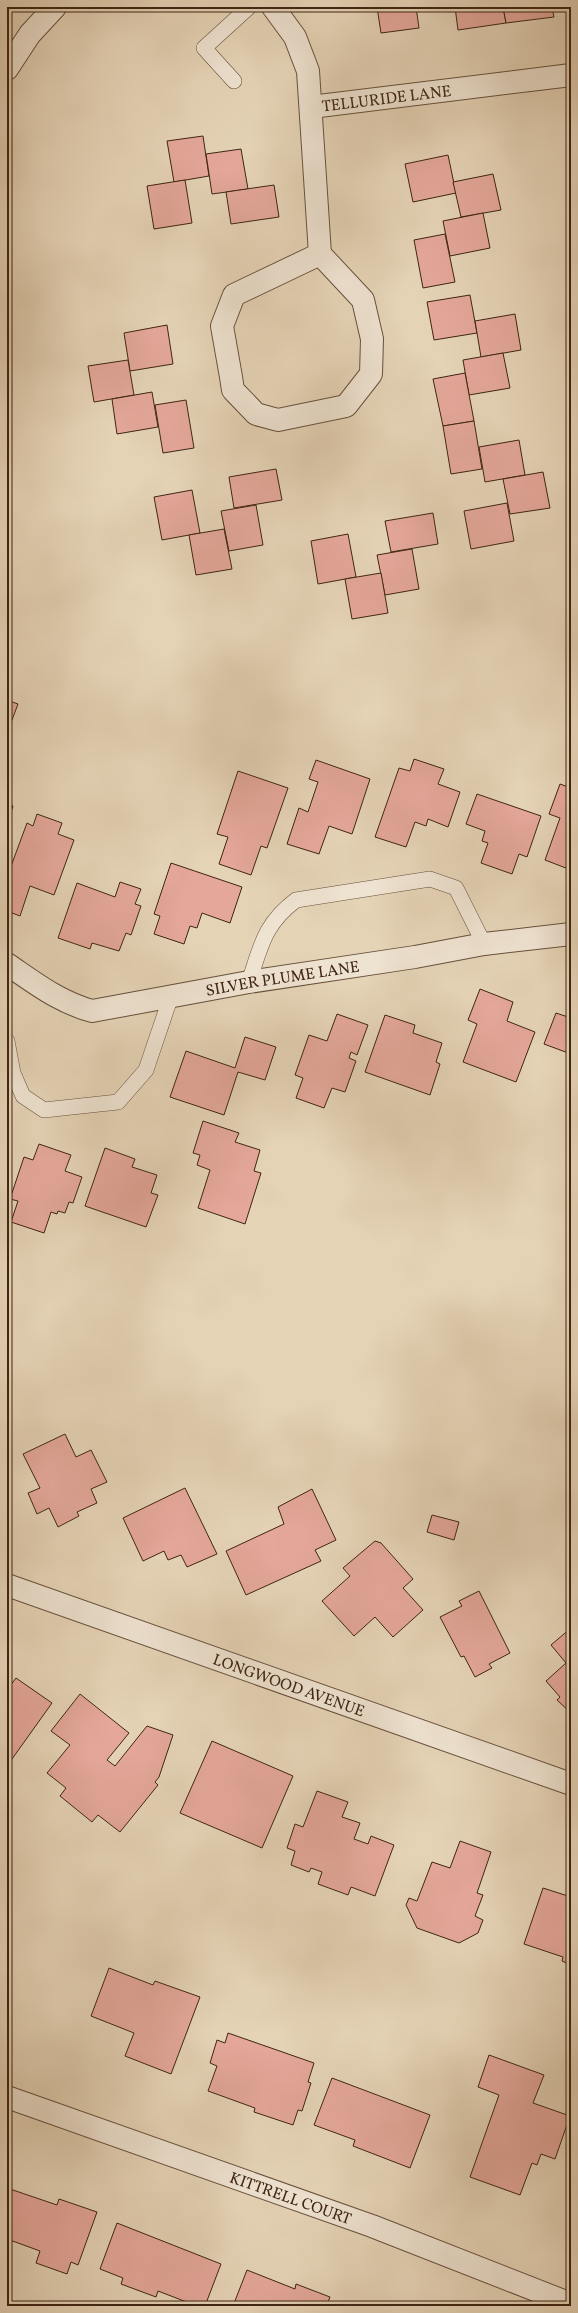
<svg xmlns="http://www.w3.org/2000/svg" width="578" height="2313" font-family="Vollkorn,serif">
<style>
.building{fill:#e4a79a;stroke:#3e2513}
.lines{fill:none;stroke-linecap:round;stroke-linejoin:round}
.service-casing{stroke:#68503c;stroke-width:16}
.minor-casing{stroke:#68503c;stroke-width:24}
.tertiary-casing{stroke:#68503c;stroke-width:24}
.service{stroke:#eee2d0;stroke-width:15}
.minor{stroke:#eee2d0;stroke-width:22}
.tertiary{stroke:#eee2d0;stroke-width:22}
.labels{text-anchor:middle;stroke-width:4;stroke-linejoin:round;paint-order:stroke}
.street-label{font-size:16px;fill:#3e2513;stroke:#eee2d0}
</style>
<rect width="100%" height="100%" fill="#e5d3b6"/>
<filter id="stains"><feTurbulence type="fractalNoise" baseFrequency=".005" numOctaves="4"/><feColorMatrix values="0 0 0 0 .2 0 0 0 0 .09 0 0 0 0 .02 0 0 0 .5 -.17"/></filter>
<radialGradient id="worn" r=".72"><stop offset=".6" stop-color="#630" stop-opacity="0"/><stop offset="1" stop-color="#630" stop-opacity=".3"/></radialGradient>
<!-- building -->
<g class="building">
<path d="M377,7H416L419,28L381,33Z"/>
<path d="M455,7H503L506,23L458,30Z"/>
<path d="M503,7H552L554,17L506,23Z"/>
<path d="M203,136L209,176L174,182L167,141Z"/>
<path d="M241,149L248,189L212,194L206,154Z"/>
<path d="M448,155L456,193L413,202L405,164Z"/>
<path d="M493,174L501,210L461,217L453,182Z"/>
<path d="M185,180L192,223L154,229L147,186Z"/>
<path d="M274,185L279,217L231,224L226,192Z"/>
<path d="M483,213L490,248L450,256L443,221Z"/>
<path d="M445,234L455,282L423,288L414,240Z"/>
<path d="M470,295L477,333L434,340L427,302Z"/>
<path d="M515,314L521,350L481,357L475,321Z"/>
<path d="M167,325L173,364L130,371L124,333Z"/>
<path d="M503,353L510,388L469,395L463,360Z"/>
<path d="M128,360L134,395L94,402L88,366Z"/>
<path d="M465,373L474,421L443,426L433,379Z"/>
<path d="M152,392L158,427L117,434L112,399Z"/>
<path d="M186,400L194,448L163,453L155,405Z"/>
<path d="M474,421L482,469L451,474L443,426Z"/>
<path d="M519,440L525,475L485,482L479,447Z"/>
<path d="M276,469L282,500L234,508L229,477Z"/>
<path d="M543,472L550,508L510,514L503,479Z"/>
<path d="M192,490L200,533L162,540L154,497Z"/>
<path d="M507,503L514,541L471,549L464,511Z"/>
<path d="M256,505L263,545L229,551L221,511Z"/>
<path d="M433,513L438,544L391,552L385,521Z"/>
<path d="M224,529L232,569L196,575L189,535Z"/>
<path d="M348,534L356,577L318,584L311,541Z"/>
<path d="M412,549L419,589L385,595L377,555Z"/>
<path d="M381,573L388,613L352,619L345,579Z"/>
<path d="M7,700L18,704L9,728L7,727Z"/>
<path d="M414,759L444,769L438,784L460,792L448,827L428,819L426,826L415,822L406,847L375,837L399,768L410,771Z"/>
<path d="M316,760L370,779L352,834L329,826L319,854L287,844L299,808L308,812L318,782L309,779Z"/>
<path d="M238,771L288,788L267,848L261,846L251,875L219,864L228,837L217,834Z"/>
<path d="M560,784L571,788V870L545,860L560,818L549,814Z"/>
<path d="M477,794L541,816L527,857L519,854L512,874L481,863L488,843L482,841L485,831L466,824Z"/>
<path d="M7,804L13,806L7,825Z"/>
<path d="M37,814L62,823L58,834L74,840L54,895L30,886L20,916L7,911V877L27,823L33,826Z"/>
<path d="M171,863L242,887L230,923L202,913L197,928L190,926L184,944L154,934L160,916L154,914Z"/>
<path d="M120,882L141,889L135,904L141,906L131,935L126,933L119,951L92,943L90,949L58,938L77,883L115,897Z"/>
<path d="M480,989L513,1002L507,1021L535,1032L516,1082L463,1062L477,1024L468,1020Z"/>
<path d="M556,1013L571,1018V1054L544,1044Z"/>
<path d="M337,1014L368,1025L357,1055L351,1052L349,1058L356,1061L345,1092L332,1088L324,1108L296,1098L303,1078L295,1075L309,1035L327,1041Z"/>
<path d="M385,1015L415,1025L413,1033L442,1043L436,1062L440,1064L430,1095L365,1072Z"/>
<path d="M245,1037L276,1047L265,1080L238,1072L224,1115L170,1097L186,1051L235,1068Z"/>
<path d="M203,1121L239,1133L235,1142L260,1150L254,1171L261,1173L245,1224L198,1208L210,1170L197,1165L200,1155L193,1153Z"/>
<path d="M39,1144L71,1155L65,1171L82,1177L73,1203L69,1202L65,1213L58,1211L57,1214L51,1212L44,1233L11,1222L18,1201L10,1199L24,1157L33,1160Z"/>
<path d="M105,1148L135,1159L132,1167L157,1175L151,1193L158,1195L146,1227L85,1206Z"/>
<path d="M65,1434L76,1457L91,1450L107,1482L91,1489L97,1503L77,1512L79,1516L58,1527L49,1508L37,1514L28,1493L40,1488L23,1454Z"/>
<path d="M185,1488L217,1554L187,1567L181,1555L168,1560L164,1551L143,1561L123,1518Z"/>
<path d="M312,1489L336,1540L315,1550L321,1561L246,1595L226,1551L284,1524L278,1507Z"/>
<path d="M432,1515L459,1522L454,1540L427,1532Z"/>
<path d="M375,1541L381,1543L413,1579L403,1588L423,1610L393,1637L375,1617L354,1636L322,1601L350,1576L343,1568Z"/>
<path d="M479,1591L510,1653L489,1664L492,1668L475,1677L464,1656L461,1657L440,1617L462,1606L459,1601Z"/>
<path d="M571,1628V1713L557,1700L560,1697L546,1681L566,1663L551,1645Z"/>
<path d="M16,1678L52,1703L7,1766V1690Z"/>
<path d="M80,1694L129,1733L107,1760L115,1766L147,1726L173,1735L159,1777L155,1782L158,1785L120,1832L98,1815L92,1822L60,1796L66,1788L47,1773L70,1745L51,1731Z"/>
<path d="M212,1741L293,1776L262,1848L180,1813Z"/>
<path d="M317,1791L348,1802L342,1817L360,1823L354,1839L368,1844L371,1836L394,1845L375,1896L351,1887L348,1895L318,1884L322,1872L311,1868L309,1872L291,1865L295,1851L287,1848L295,1824L303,1827Z"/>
<path d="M460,1841L491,1852L477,1893L483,1895L475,1916L483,1920L478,1933L459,1943L417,1928L406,1905L409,1898L417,1901L432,1862L450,1868Z"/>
<path d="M543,1888L571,1897V1908L567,1921L571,1923V1965L562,1961L563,1957L524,1944Z"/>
<path d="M109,1968L153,1985L155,1981L200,1997L171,2074L125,2056L134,2033L91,2016Z"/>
<path d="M228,2033L314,2063L308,2082L311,2083L302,2111L298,2110L293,2125L254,2112L255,2108L208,2091L217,2066L210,2063L217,2040L225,2043Z"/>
<path d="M489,2055L544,2075L533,2103L570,2116L555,2159L541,2154L537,2165L532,2163L520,2195L470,2177L499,2095L478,2087Z"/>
<path d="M332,2078L430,2115L410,2168L353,2146L355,2140L314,2125Z"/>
<path d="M7,2188L57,2205L59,2199L97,2212L78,2265L71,2262L67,2274L36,2263L40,2251L7,2239Z"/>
<path d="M117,2223L221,2264L205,2306H197L158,2291L156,2297L121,2284L123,2278L100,2269Z"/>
<path d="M247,2270L295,2289L296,2284L330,2297L328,2302L337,2306H233Z"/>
</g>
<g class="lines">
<defs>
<g id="service">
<path d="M234,81L204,48L249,7"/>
<path d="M249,982C261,946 264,924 296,900L430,879L456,888L484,944"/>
<path d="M7,1041L13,1073L23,1096L44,1110L118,1102L146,1070L171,996"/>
</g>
<g id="minor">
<path d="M273,7L295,37L308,71L320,254L363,300L372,339L371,374L346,406L278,420L256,414L233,390L231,377L222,326L234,295L320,254"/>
<path id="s1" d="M311,107L571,75"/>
<path id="s2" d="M7,964C35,983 59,1002 92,1011L249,982L415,957L484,944L571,934"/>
<path id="s3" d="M7,1585L571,1784"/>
<path id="s4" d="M7,2097L372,2226L571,2304"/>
</g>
<path id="tertiary" d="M7,69L30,34L55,7"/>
</defs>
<!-- service casing -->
<use href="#service" class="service-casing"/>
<!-- minor casing -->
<use href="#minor" class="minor-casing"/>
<!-- tertiary casing -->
<use href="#tertiary" class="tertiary-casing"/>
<!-- service -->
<use href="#service" class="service"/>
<!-- minor -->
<use href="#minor" class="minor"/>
<!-- tertiary -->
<use href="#tertiary" class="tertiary"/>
</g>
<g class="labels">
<!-- street labels -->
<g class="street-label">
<text dy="6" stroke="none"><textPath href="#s1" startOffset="76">TELLURIDE LANE</textPath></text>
<text dy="6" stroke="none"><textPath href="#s2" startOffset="291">SILVER PLUME LANE</textPath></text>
<text dy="6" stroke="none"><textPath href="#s3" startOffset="299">LONGWOOD AVENUE</textPath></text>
<text dy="6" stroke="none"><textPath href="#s4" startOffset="301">KITTRELL COURT</textPath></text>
</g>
</g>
<!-- margin -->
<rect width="578" height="2313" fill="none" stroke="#e5d3b6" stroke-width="24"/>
<rect x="8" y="8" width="562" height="2297" fill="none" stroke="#3e2513" stroke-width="2"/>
<rect x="12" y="12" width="554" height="2289" fill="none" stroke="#3e2513"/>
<rect width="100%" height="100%" filter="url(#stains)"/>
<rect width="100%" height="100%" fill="url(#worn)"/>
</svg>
